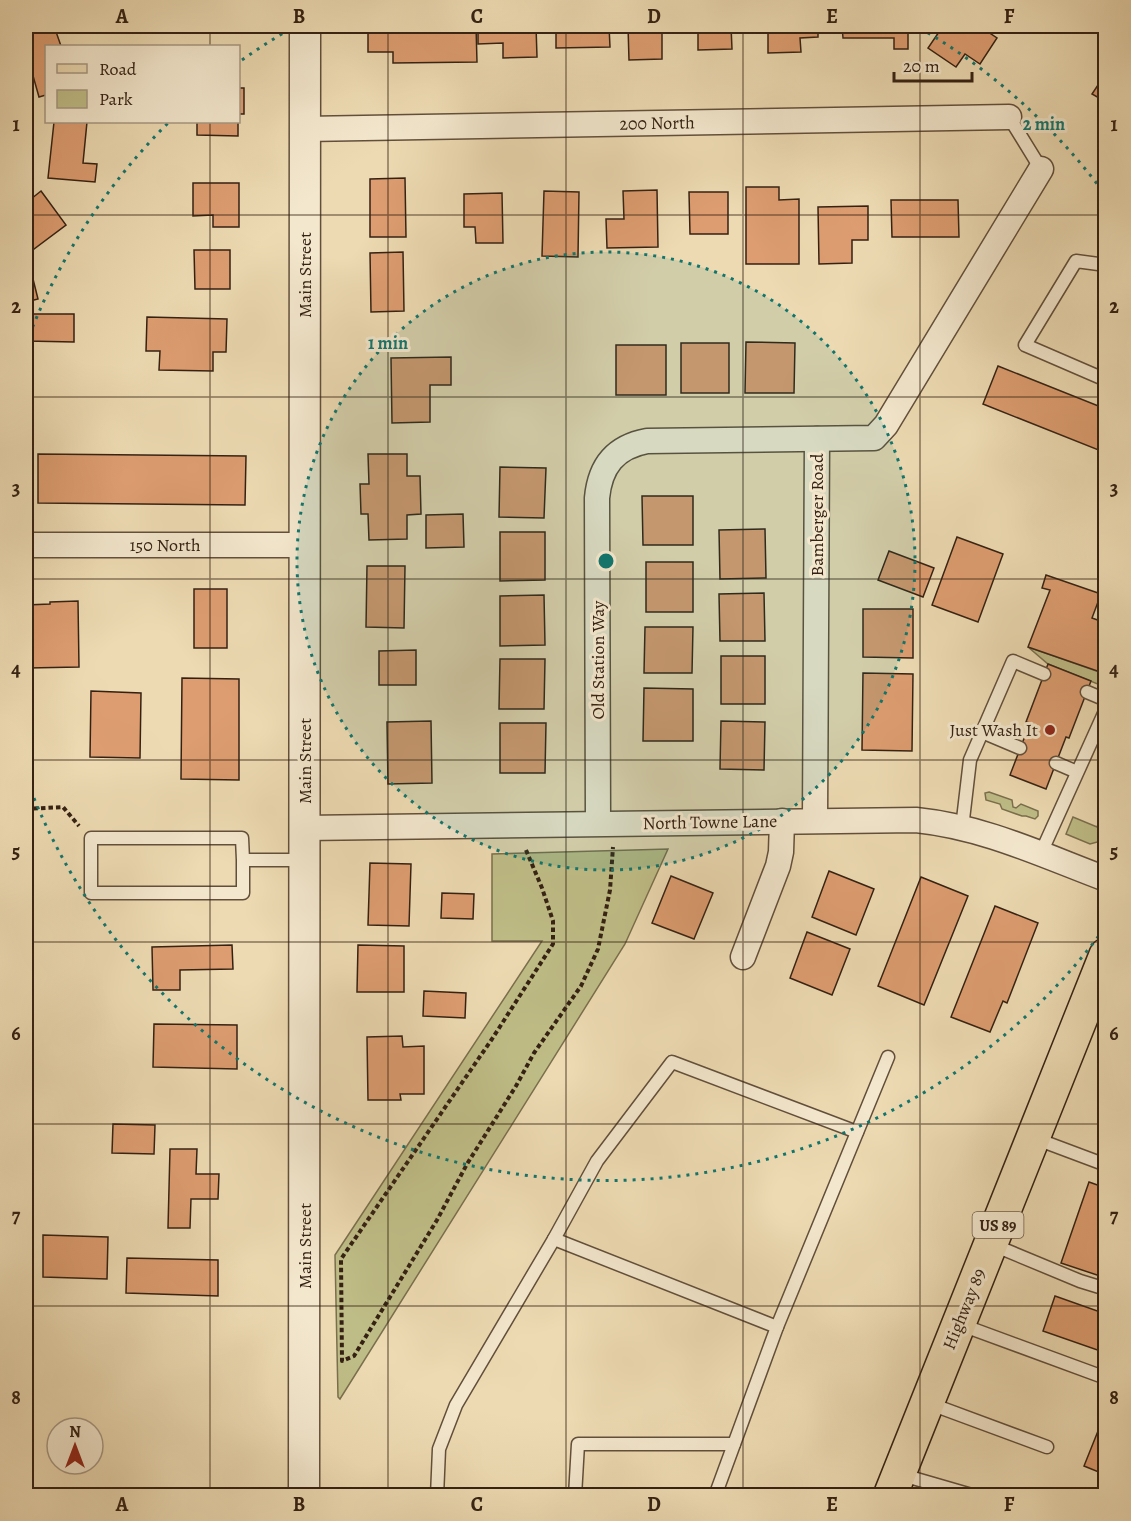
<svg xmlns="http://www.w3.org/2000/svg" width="1131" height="1521" font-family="Alegreya,serif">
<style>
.green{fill:#bfbd87;stroke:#7a6f4d;stroke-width:1.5}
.building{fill:#dd9d70;stroke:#342113;stroke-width:1.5}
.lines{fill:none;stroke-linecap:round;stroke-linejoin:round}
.service-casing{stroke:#624f3b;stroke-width:15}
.minor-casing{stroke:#624f3b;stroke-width:27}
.tertiary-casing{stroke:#624f3b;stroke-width:33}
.primary-casing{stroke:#342113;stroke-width:36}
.path{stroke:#342113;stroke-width:4;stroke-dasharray:4.5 3;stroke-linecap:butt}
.service{stroke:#f3e7cd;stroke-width:12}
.minor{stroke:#f3e7cd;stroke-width:24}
.tertiary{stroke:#f3e7cd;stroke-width:30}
.primary{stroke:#eddab2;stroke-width:33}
.grid{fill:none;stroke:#342113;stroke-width:1.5;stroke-opacity:0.55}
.ring{fill:none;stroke:#0f766e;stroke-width:3;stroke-dasharray:3 6}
.poi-dot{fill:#8f2418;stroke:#f3e7cd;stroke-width:2}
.labels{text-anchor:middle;stroke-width:6;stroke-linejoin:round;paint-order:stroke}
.shield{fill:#f3e7cd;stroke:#6d5c4b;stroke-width:1.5}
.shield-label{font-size:16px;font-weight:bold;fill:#342113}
.street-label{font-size:18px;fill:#342113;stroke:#f3e7cd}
.poi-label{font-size:18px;fill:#342113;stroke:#f3e7cd;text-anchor:end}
.centre{fill:#0f766e;stroke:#f3e7cd;stroke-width:3}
.ring-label{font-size:18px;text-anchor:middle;font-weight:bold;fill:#0f766e;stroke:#f3e7cd;stroke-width:6;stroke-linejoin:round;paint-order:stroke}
.neatline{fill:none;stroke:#342113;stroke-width:2}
.grid-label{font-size:20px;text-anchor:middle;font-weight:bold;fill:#342113}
</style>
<rect width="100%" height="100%" fill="#eddab2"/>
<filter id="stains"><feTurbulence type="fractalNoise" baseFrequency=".00333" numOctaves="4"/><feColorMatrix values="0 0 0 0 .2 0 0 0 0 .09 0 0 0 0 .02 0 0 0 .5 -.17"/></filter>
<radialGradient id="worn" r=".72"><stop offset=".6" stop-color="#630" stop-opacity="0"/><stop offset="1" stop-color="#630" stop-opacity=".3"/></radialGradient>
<!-- green -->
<g class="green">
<path d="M1028,647L1105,674V687L1048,664Z"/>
<path d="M989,792L1012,800L1013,807L1016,808L1021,804L1038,811V816L1035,819L1026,816H1022L1002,809L1000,804L986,800L985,793Z"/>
<path d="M1105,806V840L1090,844L1066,834L1073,817L1097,827Z"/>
<path d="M668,849L625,944L340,1399L338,1397L335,1255L542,941H492V854Z"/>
</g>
<!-- building -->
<g class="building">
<path d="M54,26L61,46H46V95L39,97L26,51V35Z"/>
<path d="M368,26H476L477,62L393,63V52H368Z"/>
<path d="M478,26H536L537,57L503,58V43L478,44Z"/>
<path d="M556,26H609L610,47L556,48Z"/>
<path d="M628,26H662V59L629,60Z"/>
<path d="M698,26H731L732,49L698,50Z"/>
<path d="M768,26H818V37L800,38L801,52L768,53Z"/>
<path d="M842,26H908V49H894V38H843Z"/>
<path d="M943,26H979L997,38L980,64L965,54L956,67L928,48Z"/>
<path d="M1106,73V102L1092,94Z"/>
<rect x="238" y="88" width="6" height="26"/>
<path d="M54,122H87L83,163L97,164L95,182L48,178Z"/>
<path d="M197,122H238V136L197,135Z"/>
<path d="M405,178L406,237H370V179Z"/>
<path d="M193,183H239V227H213V215L193,216Z"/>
<path d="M746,187H779V200L799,199V264H746Z"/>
<path d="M657,190L658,247L607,248L606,219H624L623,191Z"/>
<path d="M41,191L66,225L26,255V203Z"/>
<path d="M544,191L579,192L578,257L542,256Z"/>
<path d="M689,192H728V234H690Z"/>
<path d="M502,193L503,243H476L475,227H464V194Z"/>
<path d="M891,200H958L959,237H892Z"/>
<path d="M868,206V240H852V263L819,264L818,207Z"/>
<path d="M194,250H230V289H195Z"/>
<path d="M403,252L404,311L371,312L370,253Z"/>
<path d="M29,263L38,299L26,302V264Z"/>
<path d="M26,314H74V342L26,341Z"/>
<path d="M147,317L227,319L226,352H213V371L159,370L160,351H146Z"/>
<path d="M746,342L795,343L794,393H745Z"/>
<rect x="681" y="343" width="48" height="50"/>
<rect x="616" y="345" width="50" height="50"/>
<path d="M451,357V385H430V422L392,423L391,358Z"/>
<path d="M998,366L1106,409V453L983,404Z"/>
<path d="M38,454L246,456L245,505L38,503Z"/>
<path d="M368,454H407V476H420L421,514L407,515V539L369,540L368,514H361L360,484H369Z"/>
<path d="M500,467L546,468L544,518L499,517Z"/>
<path d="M642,496H693V545H643Z"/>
<path d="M463,514L464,547L426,548V515Z"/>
<path d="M765,529L766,578L720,579L719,530Z"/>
<path d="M500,532H545V580L500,581Z"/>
<path d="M957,537L1003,554L978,622L932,605Z"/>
<path d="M889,551L934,568L923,597L878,580Z"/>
<rect x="646" y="562" width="47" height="50"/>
<path d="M367,566H405L404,628L366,627Z"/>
<path d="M1046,575L1101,594L1092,618L1106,623V674L1028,647L1050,590L1042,588Z"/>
<rect x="194" y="589" width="33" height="59"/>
<path d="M764,593L765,641H720L719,594Z"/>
<path d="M544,595L545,645L500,646V596Z"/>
<path d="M78,601L79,667L28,668V653H26V605L50,604V602Z"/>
<path d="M863,609H913V658L863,657Z"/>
<path d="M645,627H693L692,673H644Z"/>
<path d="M416,650V685H379V651Z"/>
<rect x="721" y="656" width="44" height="48"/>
<path d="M500,659H545L544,709H499Z"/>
<path d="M1048,664L1091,681L1069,738L1066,737L1046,789L1010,775L1030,723L1026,722Z"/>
<path d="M863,673L913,674L912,751L862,750Z"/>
<path d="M182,678L239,679V780L181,779Z"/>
<path d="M644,688L693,689V741H643Z"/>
<path d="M91,691L141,693L140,758L90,757Z"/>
<path d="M431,721L432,783L388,784L387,722Z"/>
<path d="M721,721L765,722L764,770L720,769Z"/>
<path d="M500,723H546L545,773H500Z"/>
<path d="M370,863L411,864L409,926L368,925Z"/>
<path d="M829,871L874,889L856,935L812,917Z"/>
<path d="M671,876L713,893L694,939L652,923Z"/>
<path d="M921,877L968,896L924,1005L878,986Z"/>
<path d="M442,893L474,894L473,919L441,918Z"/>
<path d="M995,906L1038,923L1007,1003L1003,1001L990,1032L951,1017Z"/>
<path d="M807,932L850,949L832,995L790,978Z"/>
<path d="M232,945L233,969L180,970V990H153L152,947Z"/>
<path d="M358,945L404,946V992H357Z"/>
<path d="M424,991L466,993L465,1018L423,1016Z"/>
<path d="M154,1024L237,1025V1069L153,1067Z"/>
<path d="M402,1036L403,1047L424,1046V1094H400L401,1100H368L367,1037Z"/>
<path d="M113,1124L155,1125L154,1154L112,1153Z"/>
<path d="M170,1149H197L196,1174H219L218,1199H191L190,1228H168Z"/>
<path d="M1089,1182L1106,1188V1278L1061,1263Z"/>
<path d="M43,1235L108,1237L107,1279L43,1277Z"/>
<path d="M127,1258L218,1260V1296L126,1293Z"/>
<path d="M1055,1296L1106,1314V1353L1043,1331Z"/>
<path d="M1100,1426L1106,1429V1475L1084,1466Z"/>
</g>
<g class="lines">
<defs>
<g id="service">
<path d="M1009,117L1041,169"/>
<path d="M1106,265L1076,261L1025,345L1106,380"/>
<path d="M1087,692L1106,700"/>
<path d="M982,732L1020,748"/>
<path d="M1056,763L1077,772"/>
<path d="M962,828L970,760L1013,661L1044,674"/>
<path d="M1041,853L1106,709"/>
<path d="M243,860L242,838H91V893H243V860H304"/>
<path d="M1034,1138L1106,1165"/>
<path d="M554,1239L597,1161L672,1062L857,1132"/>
<path d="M991,1244L1080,1281L1106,1289"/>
<path d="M959,1324L1106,1378"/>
<path d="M777,1327L888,1057"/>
<path d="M928,1403L1047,1447"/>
<path d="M899,1474L975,1496"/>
<path d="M437,1496L439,1449L456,1405L554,1239L777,1327L715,1496"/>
<path d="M575,1496L578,1444H734"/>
</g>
<g id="minor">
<path d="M305,129L1009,117"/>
<path d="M26,545H305"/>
<path d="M815,820L817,439"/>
<path d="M598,823L597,498C600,466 615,447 647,441L874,438L886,425L1041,169"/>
<path d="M305,828L916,820C984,827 1042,855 1106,879"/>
<path d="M743,957L778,866L781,852L782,821"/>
</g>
<path id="tertiary" d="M304,1496L305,26"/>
<path id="primary" d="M890,1496L1106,955"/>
</defs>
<!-- service casing -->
<use href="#service" class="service-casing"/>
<!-- minor casing -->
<use href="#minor" class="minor-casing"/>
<!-- tertiary casing -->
<use href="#tertiary" class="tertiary-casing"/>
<!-- primary casing -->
<use href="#primary" class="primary-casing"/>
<!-- path -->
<g class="path">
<path d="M26,809L63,807L79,826"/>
<path d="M526,850L542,888L553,921V944L492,1039L341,1259L342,1361L354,1356L437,1220L467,1164L516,1086L534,1053L581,986L598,949L610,890L613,847"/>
</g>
<!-- service -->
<use href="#service" class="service"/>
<!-- minor -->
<use href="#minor" class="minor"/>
<!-- tertiary -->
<use href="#tertiary" class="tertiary"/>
<!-- primary -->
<use href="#primary" class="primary"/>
</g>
<!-- grid -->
<path class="grid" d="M210,26V46M388,26V1496M566,26V1496M743,26V1496M920,26V1496M210,122V1496M26,215H1106M26,397H1106M26,579H1106M26,760H1106M26,942H1106M26,1124H1106M26,1306H1106"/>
<!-- distance rings -->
<circle cx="606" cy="561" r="309" fill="#0f766e" fill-opacity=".12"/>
<g class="ring">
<circle cx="606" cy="561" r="309"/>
<path d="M1104 929A619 619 0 0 1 26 778M26 344A619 619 0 0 1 168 123M242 60A619 619 0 0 1 292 28M920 28A619 619 0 0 1 1104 193"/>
</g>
<!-- markers -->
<circle class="poi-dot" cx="1050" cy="730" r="6"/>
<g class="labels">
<!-- shield labels -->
<rect class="shield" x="972.5" y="1212" width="51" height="26" rx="4.5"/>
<g class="shield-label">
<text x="998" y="1231">US 89</text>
</g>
<!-- street labels -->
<g class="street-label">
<text transform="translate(657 123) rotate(-1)" y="6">200 North</text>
<text transform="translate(305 275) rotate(-90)" y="6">Main Street</text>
<text transform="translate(817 515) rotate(-90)" y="6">Bamberger Road</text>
<text x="165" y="551">150 North</text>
<text transform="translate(598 660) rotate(-90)" y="6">Old Station Way</text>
<text transform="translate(305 761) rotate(-90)" y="6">Main Street</text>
<text transform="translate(710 822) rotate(-1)" y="6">North Towne Lane</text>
<text transform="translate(305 1246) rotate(-90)" y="6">Main Street</text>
<text transform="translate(964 1309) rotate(-68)" y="6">Highway 89</text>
</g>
<!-- poi labels -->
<g class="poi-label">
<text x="1038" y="736">Just Wash It</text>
</g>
</g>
<circle cx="606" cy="561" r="9" class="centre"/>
<g class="ring-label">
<text x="1044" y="130">2 min</text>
<text x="388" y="349">1 min</text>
</g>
<!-- margin -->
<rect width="1131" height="1521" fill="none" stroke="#eddab2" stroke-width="66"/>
<!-- legend -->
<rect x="45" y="45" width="195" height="78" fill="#f3e7cd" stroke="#a79883" stroke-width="1.5"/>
<rect x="57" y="64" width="30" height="9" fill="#eddab2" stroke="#a79883" stroke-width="1.5"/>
<text x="99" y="75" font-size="18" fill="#342113">Road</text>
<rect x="57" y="90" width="30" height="18" fill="#bfbd87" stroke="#a79883" stroke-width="1.5"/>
<text x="99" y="105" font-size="18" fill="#342113">Park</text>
<!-- north arrow -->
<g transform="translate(75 1446)"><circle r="28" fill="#f3e7cd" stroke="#a79883" stroke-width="1.5"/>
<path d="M0-4.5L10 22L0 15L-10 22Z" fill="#8f2418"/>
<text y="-9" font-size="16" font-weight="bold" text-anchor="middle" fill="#342113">N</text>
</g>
<!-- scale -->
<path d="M894 72v9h78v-9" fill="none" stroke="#342113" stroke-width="3"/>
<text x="903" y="72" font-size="18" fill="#342113" stroke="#f3e7cd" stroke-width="4.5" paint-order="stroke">20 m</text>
<rect x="33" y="33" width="1065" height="1455" class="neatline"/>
<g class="grid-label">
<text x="122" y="23">A</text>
<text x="299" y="23">B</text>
<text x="477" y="23">C</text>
<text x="654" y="23">D</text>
<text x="832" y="23">E</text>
<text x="1009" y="23">F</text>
<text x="16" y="131">1</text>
<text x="1114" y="131">1</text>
<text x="16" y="313">2</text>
<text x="1114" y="313">2</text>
<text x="16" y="495">3</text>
<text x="1114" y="495">3</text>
<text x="16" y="676">4</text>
<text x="1114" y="676">4</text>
<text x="16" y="858">5</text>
<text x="1114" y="858">5</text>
<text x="16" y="1040">6</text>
<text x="1114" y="1040">6</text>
<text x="16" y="1222">7</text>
<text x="1114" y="1222">7</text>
<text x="16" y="1404">8</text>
<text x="1114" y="1404">8</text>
<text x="122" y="1511">A</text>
<text x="299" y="1511">B</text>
<text x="477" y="1511">C</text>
<text x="654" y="1511">D</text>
<text x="832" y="1511">E</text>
<text x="1009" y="1511">F</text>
</g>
<rect width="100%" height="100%" filter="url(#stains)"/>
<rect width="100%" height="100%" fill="url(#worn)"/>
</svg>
